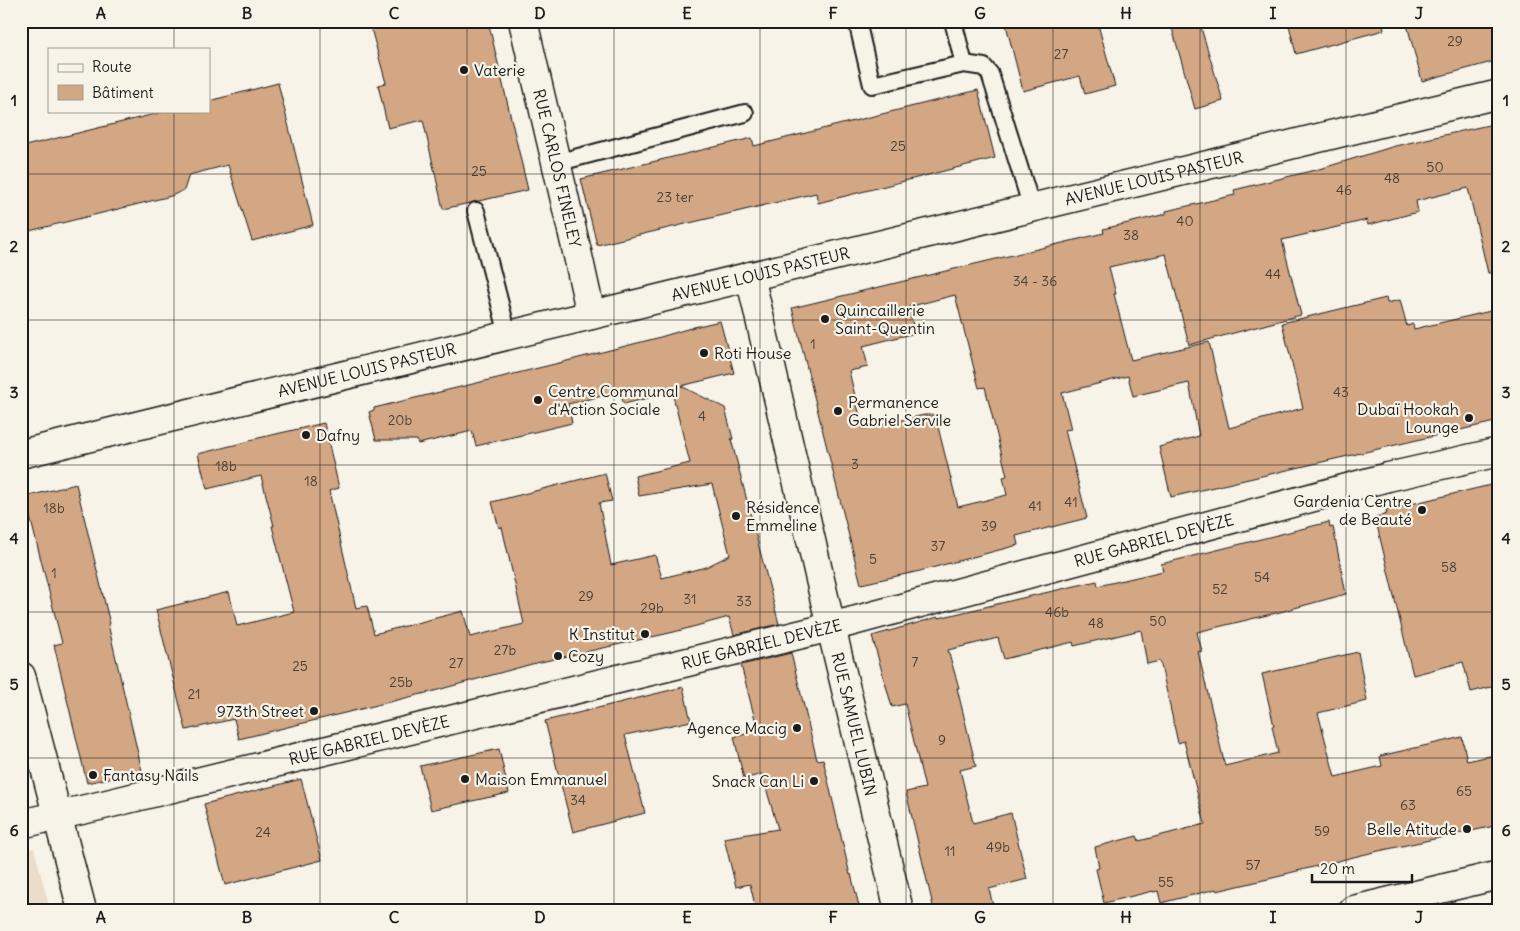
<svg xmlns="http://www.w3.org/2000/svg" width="1520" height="931" font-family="Delius,sans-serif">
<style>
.built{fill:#ecdcca}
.building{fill:#d3a784;stroke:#1c1c1c;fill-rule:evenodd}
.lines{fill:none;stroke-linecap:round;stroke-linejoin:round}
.lane-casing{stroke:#1c1c1c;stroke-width:20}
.street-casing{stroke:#1c1c1c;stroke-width:31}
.secondary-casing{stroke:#1c1c1c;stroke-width:31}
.lane{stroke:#f7f3e8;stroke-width:16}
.street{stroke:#f7f3e8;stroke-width:28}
.secondary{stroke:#f7f3e8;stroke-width:28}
.grid{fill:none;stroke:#1c1c1c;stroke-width:1;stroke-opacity:0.55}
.poi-dot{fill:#1c1c1c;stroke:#f7f3e8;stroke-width:2}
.labels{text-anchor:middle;stroke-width:4.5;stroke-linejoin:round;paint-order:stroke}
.number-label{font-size:14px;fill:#4a3f36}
.poi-label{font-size:16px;fill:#1c1c1c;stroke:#f7f3e8;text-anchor:start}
.street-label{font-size:16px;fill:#1c1c1c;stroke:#f7f3e8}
.neatline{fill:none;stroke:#1c1c1c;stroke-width:2}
.grid-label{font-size:16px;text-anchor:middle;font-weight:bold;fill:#1c1c1c}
</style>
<rect width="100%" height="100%" fill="#f7f3e8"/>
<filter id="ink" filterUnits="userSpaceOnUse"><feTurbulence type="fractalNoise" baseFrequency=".02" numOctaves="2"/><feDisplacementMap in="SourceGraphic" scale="10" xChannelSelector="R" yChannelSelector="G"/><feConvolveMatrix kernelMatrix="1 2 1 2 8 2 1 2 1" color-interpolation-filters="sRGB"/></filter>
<g filter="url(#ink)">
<!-- built -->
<path class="built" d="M34,848L50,910H21V851Z"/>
<!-- building -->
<g class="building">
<path d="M369,21H488L528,190L443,209L423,120L388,128L378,85L386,83Z"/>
<path d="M1005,21H1097L1115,86L1085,94L1080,76L1023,91Z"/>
<path d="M1170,21H1199L1223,101L1195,109Z"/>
<path d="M1288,21H1383L1384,30L1296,54Z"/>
<path d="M1406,21H1499V60L1422,81Z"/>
<path d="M278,83L313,225L252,241L228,165L189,175L184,190L171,196L21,233V147L167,111H209V101Z"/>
<path d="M978,90L995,158L818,203L816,193L597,245L581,179L752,138L754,146Z"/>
<path d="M1493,124L1495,136L1499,135V272L1488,273L1468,188L1416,201L1418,212L1368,225L1367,220L1282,240L1301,315L1189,345L1166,254L1109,267L1116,294H1114L1131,360L1209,342L1229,428L1303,408L1282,323L1386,298L1387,303L1400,300L1407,326L1413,324L1414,329L1499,309V421L1171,497L1159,447L1199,436L1189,383L1133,396L1128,376L1062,393L1071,429L1065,430L1087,518L1016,536L1018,545L920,571L861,584L792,308L1104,233L1103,229L1166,214V211L1235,195L1234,190L1323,168L1395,146ZM955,295L979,388L985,387L1007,476L1003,477L1007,495L958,507L935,415H924L863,429L849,371L868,367L863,346L915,333L908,307Z"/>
<path d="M720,321L734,373L681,386L725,408L733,439H731L779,624L734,635L729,617L674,632L532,664L434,691L239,739L234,719L186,730L156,610L229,592L237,626L294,612L272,526H274L261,476L207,489L198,454L250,441V440L324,423L339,488L329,491L356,608L367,606L374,634L463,611L470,637L524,624L502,527L499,528L492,502L605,473L612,501L599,503L611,565L655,555L662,578L706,567L730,555L712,484L639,496L635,476L690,463L672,392L624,404L619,392L568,404L572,423L476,446L472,431L418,444L417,440H376L369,412L374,410V408L559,363L657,338L694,327Z"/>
<path d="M1499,483V685L1471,692L1463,662L1413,675L1375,517L1387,514L1386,510Z"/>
<path d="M76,484L110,624H108L142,771L87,783L54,645L62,643L25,497Z"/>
<path d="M1329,522L1330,528L1333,527L1346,594L1280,612L1197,632L1202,651L1198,652L1225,766L1278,753L1272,726H1274L1262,674L1358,652L1367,701L1318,713L1335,777L1382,766L1380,756L1462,737L1467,761L1499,754V825L1374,852L1285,874V875L1217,891L1216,889L1161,903L1158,891L1153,892V891L1104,903L1096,869L1099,868L1095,847L1137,836L1139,841L1205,824L1184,741L1178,743L1160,661L1147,664L1141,630L1074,646L1073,642L1004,659L998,638L948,650L959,688H957L976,766L960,770L973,823L1011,813L1027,879L989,889L994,910H934L906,792L925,788L905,704L892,707L872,636L938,617L939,618L1018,599L1097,581L1098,586L1163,571L1161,564Z"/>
<path d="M791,653L817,760L823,759L850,875L851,874L860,910H756L750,884L736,887L724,838L778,829L762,774L744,779L734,737L758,731L741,665Z"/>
<path d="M683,687L691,721L625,735L645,813L573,832L545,721Z"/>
<path d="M499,749L509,793L431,810L420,766Z"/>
<path d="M301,779L322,860L225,885L204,804Z"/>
</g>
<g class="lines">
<defs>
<g id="lane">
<path d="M857,21L872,85L964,64L984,67L990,74L1032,208"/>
<path d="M953,21L964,64"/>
<path d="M556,163L745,113"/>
<path d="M476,211L508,335"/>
</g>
<g id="street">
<path id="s1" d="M523,21L578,256L591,315"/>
<path id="s2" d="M750,276L831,627L899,910"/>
<path d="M21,676L82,910"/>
<path id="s3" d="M21,824L99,806L831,627L1388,477L1499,452"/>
<path d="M1353,910L1499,875"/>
</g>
<g id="secondary">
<path id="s4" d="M21,454L1499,94"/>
</g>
</defs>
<!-- lane casing -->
<use href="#lane" class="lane-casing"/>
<!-- street casing -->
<use href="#street" class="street-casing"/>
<!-- secondary casing -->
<use href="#secondary" class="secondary-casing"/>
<!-- lane -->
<use href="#lane" class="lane"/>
<!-- street -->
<use href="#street" class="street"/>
<!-- secondary -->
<use href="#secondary" class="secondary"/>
</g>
</g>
<!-- grid -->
<path class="grid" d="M174,21V49M320,21V910M467,21V910M614,21V910M760,21V910M906,21V910M1053,21V910M1200,21V910M1346,21V910M174,111V910M21,174H1499M21,320H1499M21,465H1499M21,612H1499M21,758H1499"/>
<!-- markers -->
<g class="poi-dot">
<circle cx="464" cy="70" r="5"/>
<circle cx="825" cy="319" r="5"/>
<circle cx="704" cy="353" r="5"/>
<circle cx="538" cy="400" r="5"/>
<circle cx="838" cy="411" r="5"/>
<circle cx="1469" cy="418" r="5"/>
<circle cx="306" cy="435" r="5"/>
<circle cx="1422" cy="510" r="5"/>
<circle cx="736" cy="516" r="5"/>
<circle cx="645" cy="634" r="5"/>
<circle cx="558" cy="656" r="5"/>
<circle cx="314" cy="711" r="5"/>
<circle cx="797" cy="728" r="5"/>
<circle cx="93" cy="775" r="5"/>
<circle cx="465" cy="779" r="5"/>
<circle cx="814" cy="781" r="5"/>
<circle cx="1467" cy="829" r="5"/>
</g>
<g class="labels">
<!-- number labels -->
<g class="number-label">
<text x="1455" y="46">29</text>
<text x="1061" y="59">27</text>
<text x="898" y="151">25</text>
<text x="1435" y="172">50</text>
<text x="479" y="176">25</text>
<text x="1392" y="183">48</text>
<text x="1344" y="195">46</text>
<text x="675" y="202">23 ter</text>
<text x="1185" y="226">40</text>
<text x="1131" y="240">38</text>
<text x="1273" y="279">44</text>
<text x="1035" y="286">34 - 36</text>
<text x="813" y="349">1</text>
<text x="1341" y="397">43</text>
<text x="702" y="421">4</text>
<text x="400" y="425">20b</text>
<text x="855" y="469">3</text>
<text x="226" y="471">18b</text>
<text x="311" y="486">18</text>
<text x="1071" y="507">41</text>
<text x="1035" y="511">41</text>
<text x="54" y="513">18b</text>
<text x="989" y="531">39</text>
<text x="938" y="551">37</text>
<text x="873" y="564">5</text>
<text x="1449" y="572">58</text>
<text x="54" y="578">1</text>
<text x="1262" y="582">54</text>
<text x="1220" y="594">52</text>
<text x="586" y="601">29</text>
<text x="690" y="604">31</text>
<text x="744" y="606">33</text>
<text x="652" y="613">29b</text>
<text x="1057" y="617">46b</text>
<text x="1158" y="626">50</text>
<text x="1096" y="628">48</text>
<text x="505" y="655">27b</text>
<text x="915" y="667">7</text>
<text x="456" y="668">27</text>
<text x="300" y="671">25</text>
<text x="401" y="687">25b</text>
<text x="194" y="699">21</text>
<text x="942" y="745">9</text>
<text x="1464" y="796">65</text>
<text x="578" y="805">34</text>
<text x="1408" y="810">63</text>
<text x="1322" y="836">59</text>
<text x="263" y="837">24</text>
<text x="998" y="852">49b</text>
<text x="950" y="856">11</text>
<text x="1253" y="870">57</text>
<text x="1166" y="887">55</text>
</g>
<!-- poi labels -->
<g class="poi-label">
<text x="474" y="76">Vaterie</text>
<text x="835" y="316">Quincaillerie<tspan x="835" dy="18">Saint-Quentin</tspan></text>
<text x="714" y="359">Roti House</text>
<text x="548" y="397">Centre Communal<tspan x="548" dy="18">d'Action Sociale</tspan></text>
<text x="848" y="408">Permanence<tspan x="848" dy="18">Gabriel Servile</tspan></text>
<text x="1459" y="415" text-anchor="end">Dubaï Hookah<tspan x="1459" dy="18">Lounge</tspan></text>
<text x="316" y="441">Dafny</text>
<text x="1412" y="507" text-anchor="end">Gardenia Centre<tspan x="1412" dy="18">de Beauté</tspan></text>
<text x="746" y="513">Résidence<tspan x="746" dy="18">Emmeline</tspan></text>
<text x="635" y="640" text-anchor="end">K Institut</text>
<text x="568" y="662">Cozy</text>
<text x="304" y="717" text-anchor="end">973th Street</text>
<text x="787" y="734" text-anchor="end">Agence Macig</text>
<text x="103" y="781">Fantasy Nails</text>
<text x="475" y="785">Maison Emmanuel</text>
<text x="804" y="787" text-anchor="end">Snack Can Li</text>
<text x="1457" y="835" text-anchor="end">Belle Atitude</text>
</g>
<!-- street labels -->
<g class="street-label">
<text dy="6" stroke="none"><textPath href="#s1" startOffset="151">RUE CARLOS FINELEY</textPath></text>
<text dy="6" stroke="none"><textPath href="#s4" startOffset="1166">AVENUE LOUIS PASTEUR</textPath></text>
<text dy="6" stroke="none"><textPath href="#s4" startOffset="761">AVENUE LOUIS PASTEUR</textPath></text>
<text dy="6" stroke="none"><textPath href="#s4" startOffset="356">AVENUE LOUIS PASTEUR</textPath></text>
<text dy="6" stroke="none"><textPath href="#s3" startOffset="1168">RUE GABRIEL DEVÈZE</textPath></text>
<text dy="6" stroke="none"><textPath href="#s3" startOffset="762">RUE GABRIEL DEVÈZE</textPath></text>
<text dy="6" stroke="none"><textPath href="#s2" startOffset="460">RUE SAMUEL LUBIN</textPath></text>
<text dy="6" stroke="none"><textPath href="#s3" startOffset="358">RUE GABRIEL DEVÈZE</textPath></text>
</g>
</g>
<!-- margin -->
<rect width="1520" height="931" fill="none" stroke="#f7f3e8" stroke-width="55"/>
<!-- legend -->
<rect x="48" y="48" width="162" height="65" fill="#f7f3e8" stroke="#9f9d96"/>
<rect x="58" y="64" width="25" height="8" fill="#f7f3e8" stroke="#9f9d96"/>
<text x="92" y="72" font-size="15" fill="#1c1c1c">Route</text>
<rect x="58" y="85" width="25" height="15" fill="#d3a784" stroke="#9f9d96"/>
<text x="92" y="98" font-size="15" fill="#1c1c1c">Bâtiment</text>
<!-- scale -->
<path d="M1312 874v8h100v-8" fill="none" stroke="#1c1c1c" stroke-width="2.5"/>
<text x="1320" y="874" font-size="15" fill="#1c1c1c" stroke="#f7f3e8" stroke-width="4" paint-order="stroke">20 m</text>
<rect x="28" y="28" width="1464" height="876" class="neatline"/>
<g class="grid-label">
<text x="101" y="19">A</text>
<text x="247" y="19">B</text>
<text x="394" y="19">C</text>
<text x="540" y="19">D</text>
<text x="687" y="19">E</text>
<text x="833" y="19">F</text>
<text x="980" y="19">G</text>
<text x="1126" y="19">H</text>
<text x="1273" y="19">I</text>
<text x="1419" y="19">J</text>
<text x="14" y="106">1</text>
<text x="1506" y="106">1</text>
<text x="14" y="252">2</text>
<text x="1506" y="252">2</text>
<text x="14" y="398">3</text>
<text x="1506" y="398">3</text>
<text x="14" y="544">4</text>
<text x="1506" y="544">4</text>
<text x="14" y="690">5</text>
<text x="1506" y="690">5</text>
<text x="14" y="836">6</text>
<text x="1506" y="836">6</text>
<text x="101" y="923">A</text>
<text x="247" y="923">B</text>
<text x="394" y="923">C</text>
<text x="540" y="923">D</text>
<text x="687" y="923">E</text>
<text x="833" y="923">F</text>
<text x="980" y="923">G</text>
<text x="1126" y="923">H</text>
<text x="1273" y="923">I</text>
<text x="1419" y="923">J</text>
</g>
</svg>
